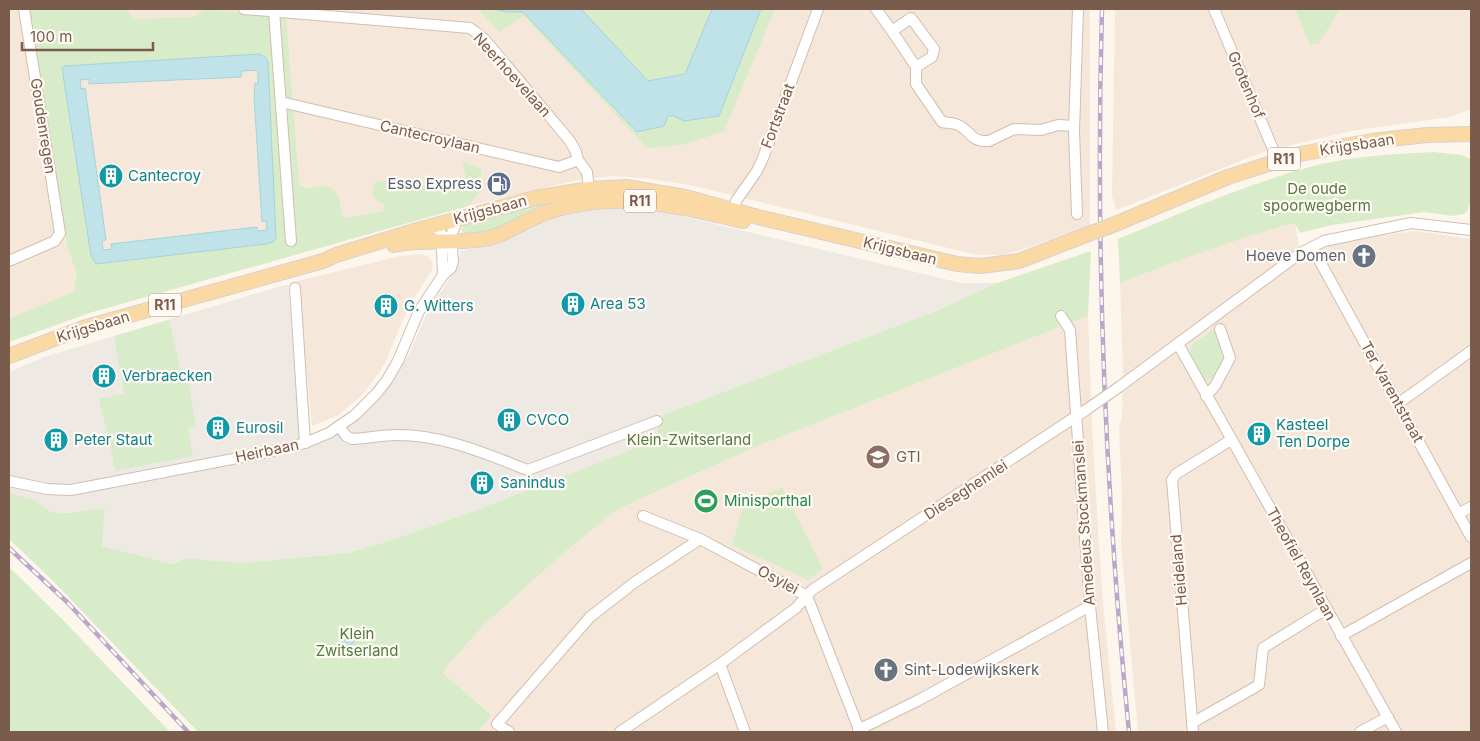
<svg xmlns="http://www.w3.org/2000/svg" width="1480" height="741" font-family="Inter,sans-serif">
<style>
.residential{fill:#f5e8da}
.industrial{fill:#efe9e4}
.green{fill:#d8ecc9;fill-rule:evenodd}
.water{fill:#bfe3e8;stroke:#a5d3da;fill-rule:evenodd}
.lines{fill:none;stroke-linecap:round;stroke-linejoin:round}
.minor-casing{stroke:#d1beb0;stroke-width:12}
.major-casing{stroke:#dad1cd;stroke-width:16}
.minor{stroke:#fff;stroke-width:10}
.major{stroke:#fbd9a5;stroke-width:14}
.rail-casing{stroke:#b9a8c9;stroke-width:4.5}
.rail{stroke:#fffaf3;stroke-width:2.5;stroke-dasharray:8;stroke-linecap:butt}
.minor-bridge-casing{stroke:#d1beb0;stroke-width:12;stroke-linecap:butt}
.major-bridge-casing{stroke:#dad1cd;stroke-width:16;stroke-linecap:butt}
.minor-bridge{stroke:#fff;stroke-width:10}
.major-bridge{stroke:#fbd9a5;stroke-width:14}
.labels{text-anchor:middle;stroke-width:4.5;stroke-linejoin:round;paint-order:stroke}
.shield{fill:#fffaf3;stroke:#a28b7f;stroke-width:1}
.shield-label{font-size:14px;font-weight:bold;fill:#7a5c4d}
.street-label{font-size:15px;fill:#7a5c4d;stroke:#fffaf3}
.culture-label{font-size:15px;fill:#0d838f;stroke:#fffaf3;text-anchor:start}
.service-label{font-size:15px;fill:#4e5e75;stroke:#fffaf3;text-anchor:end}
.park-label{font-size:15px;fill:#537a41;stroke:#fffaf3}
.worship-label{font-size:15px;fill:#5b616d;stroke:#fffaf3;text-anchor:end}
.education-label{font-size:15px;fill:#785e54;stroke:#fffaf3;text-anchor:start}
.leisure-label{font-size:15px;fill:#27864d;stroke:#fffaf3;text-anchor:start}
</style>
<rect width="100%" height="100%" fill="#fdf6ec"/>
<!-- residential -->
<g class="residential">
<path d="M9,9H1090V225L1027,248L1002,255H977L695,186L645,178L611,176L578,180L468,206L89,313L9,342Z"/>
<path d="M1115,9H1471V109L1450,117L1351,131L1266,151L1116,210L1112,196Z"/>
<path d="M1295,223L1301,258L1320,246L1368,237L1415,231L1471,239V732H1138L1121,544L1122,500L1119,426L1122,419L1123,374L1120,283L1214,247L1258,233Z"/>
<path d="M422,254L429,257L433,263L432,270L409,306L384,365L364,393L339,415L312,426L298,281L400,256Z"/>
<path d="M1088,316L1092,426L1099,545L1103,602L1116,732H477L492,714L443,673L449,664L483,626L560,556L618,509L755,447Z"/>
</g>
<!-- industrial -->
<path class="industrial" d="M619,206L661,211L961,283H997L936,311L663,415L655,438L628,451L474,511L395,539L348,553L241,563L185,558L173,564L102,546L105,509L70,513L51,512L35,500L9,493V372L44,357L288,284L301,448L359,418L384,394L410,352L429,308L454,273L461,251L491,245L553,217L570,212L595,208Z"/>
<!-- green -->
<g class="green">
<path d="M29,9H126L135,19L194,17L205,9L286,16L299,184L307,189C335,182 338,188 342,216L345,218L383,211L384,204L377,201L372,194L375,182C382,180 389,181 395,177L405,183L422,182L427,189L431,191L444,181L460,184L466,178L462,161L482,169L480,182L482,190L468,206L89,313L9,342V319L73,292L77,274L67,245ZM260,54L268,61L276,238L273,242L266,244L96,264L91,256L62,68L64,66Z"/>
<path d="M478,9C494,9 508,12 523,12L637,132L667,116H719L761,9H775L724,131L682,145L647,148L524,16L499,32Z"/>
<path d="M581,9H712L685,74L648,81Z"/>
<path d="M1295,9H1340L1319,43L1310,45Z"/>
<path d="M1434,152L1462,155L1471,159V202L1466,213L1454,216L1424,212L1332,225L1300,233L1295,223C1235,238 1178,261 1120,283L1118,239C1181,213 1244,185 1310,167C1350,156 1393,154 1434,152Z"/>
<path d="M596,192L639,194H615L497,233L463,234L462,229L463,225L467,223L516,210Z"/>
<path d="M1091,251L1088,316L755,447L618,509L560,556L483,626L449,664L443,673L492,715L477,732H198L54,582L9,539V493L35,500L51,512L70,513L105,508L102,546L173,564L185,558L241,563L348,553L395,539L474,511L628,451L655,438L663,415L936,311L997,283Z"/>
<path d="M169,320L181,371H187L196,426L188,428L193,456L116,471L99,399L124,393L114,336Z"/>
<path d="M1214,329L1224,358L1215,378L1204,380L1190,352L1193,344Z"/>
<path d="M782,487L823,569L808,580L732,545L743,506Z"/>
<path d="M9,567L61,618L170,732H9Z"/>
</g>
<!-- water -->
<g class="water">
<path d="M495,9H581L648,81L685,74L712,9H761L719,116L684,121L674,116H668L664,126L637,132L523,12H506Z"/>
<path d="M259,54L265,57L268,61L276,238L273,242L266,244L96,264L91,256L62,68L64,66ZM258,70V84L255,83L254,97L262,222L266,221L267,230L258,231L257,227L111,244L112,249L103,250L102,241L106,240L85,88L81,89L80,80L89,79V84L241,77L242,71Z"/>
<path d="M353,635L356,639L352,644L342,648L340,645L343,640Z"/>
</g>
<g class="lines">
<defs>
<g id="minor">
<path d="M244,9L470,28L481,36L486,41L570,141L576,152L578,160L587,172L589,189"/>
<path d="M876,9L892,31"/>
<path d="M1214,9L1278,161"/>
<path d="M274,11L291,241"/>
<path d="M916,67L932,57L934,49L911,18L892,31L916,67V84L942,122C947,123 954,123 958,125C972,131 969,142 989,141L1014,129L1041,130L1058,125L1074,126"/>
<path d="M281,102L559,167L578,160"/>
<path d="M1077,214L1074,131L1078,9"/>
<path d="M732,217L736,201L757,171L763,158L818,9"/>
<path d="M1312,247L1471,537"/>
<path d="M9,261L55,241L60,233L24,9"/>
<path d="M443,275L442,249L448,242L458,219"/>
<path d="M295,288L305,443"/>
<path d="M1061,316L1070,330L1090,606L1103,732"/>
<path d="M1178,344L1396,732"/>
<path d="M1119,387L1299,254L1324,241L1411,223L1471,230"/>
<path d="M1206,396L1215,386L1230,358L1220,329"/>
<path d="M1399,403L1471,351"/>
<path d="M339,426L346,436L352,439C367,438 383,435 398,435C444,435 486,454 528,470L657,421"/>
<path d="M9,481L47,489L71,490L269,452L305,443L329,433L355,415L376,394L387,380L398,361L419,311L443,275L451,268L453,261L452,249L435,225"/>
<path d="M1458,514L1471,507"/>
<path d="M643,516L700,539L807,596L860,732"/>
<path d="M1341,636L1471,563"/>
<path d="M720,664L745,732"/>
<path d="M1192,723L1259,685L1263,648L1326,609"/>
<path d="M858,730L919,700L1090,606"/>
<path d="M509,732L497,724L590,617L635,582L700,539"/>
<path d="M620,732L720,664L796,608L812,590L1086,410"/>
<path d="M1193,732L1172,480L1176,474L1231,440"/>
<path d="M1360,732L1388,717"/>
</g>
<g id="major">
<path d="M1108,227L1228,177L1300,154L1372,141L1427,135L1471,134"/>
<path d="M394,245C425,238 457,245 489,238C510,233 527,219 548,212C614,189 677,206 743,221"/>
<path d="M9,356L83,328L323,261L336,255L414,231L535,198L589,189L626,187L685,197L758,217L957,264L981,266L1019,261L1091,233"/>
</g>
</defs>
<!-- minor casing -->
<use href="#minor" class="minor-casing"/>
<!-- major casing -->
<use href="#major" class="major-casing"/>
<!-- minor -->
<use href="#minor" class="minor"/>
<!-- major -->
<use href="#major" class="major"/>
<defs>
<g id="rail">
<path d="M1102,9C1095,251 1105,491 1129,732"/>
<path d="M9,548L67,602L188,732"/>
</g>
</defs>
<!-- rail casing -->
<use href="#rail" class="rail-casing"/>
<!-- rail -->
<use href="#rail" class="rail"/>
<defs>
<path id="minor-bridge" d="M1086,410L1119,387"/>
<path id="major-bridge" d="M1091,233L1108,227"/>
</defs>
<!-- minor-bridge casing -->
<use href="#minor-bridge" class="minor-bridge-casing"/>
<!-- major-bridge casing -->
<use href="#major-bridge" class="major-bridge-casing"/>
<!-- minor-bridge -->
<use href="#minor-bridge" class="minor-bridge"/>
<!-- major-bridge -->
<use href="#major-bridge" class="major-bridge"/>
</g>
<!-- icons -->
<defs>
<symbol id="building-disc" viewBox="-11 -11 22 22"><circle r="9.5" fill="#0f9aa8" stroke="#fffaf3"/><path d="M-4-6H4V6H1V3H-1V6H-4ZM-2.5-4.3h1.7v1.8h-1.7ZM.8-4.3h1.7v1.8H.8ZM-2.5-1h1.7V.8h-1.7ZM.8-1h1.7V.8H.8Z" fill="#fff"/></symbol>
<symbol id="fuel-disc" viewBox="-11 -11 22 22"><circle r="9.5" fill="#5c6f8a" stroke="#fffaf3"/><path d="M-5.5-6h7V0h2V4h1.3V-2.5L3-4.5l.8-.8L6-3V5H2.5V1h-1V6h-7ZM-4.2-4.7v3.2H.2V-4.7Z" fill="#fff"/></symbol>
<symbol id="church-disc" viewBox="-11 -11 22 22"><circle r="9.5" fill="#6b7280" stroke="#fffaf3"/><path d="M-1.2-6h2.4v3.5h3.3v2.4h-3.3V6h-2.4V-.1h-3.3v-2.4h3.3Z" fill="#fff"/></symbol>
<symbol id="school-disc" viewBox="-11 -11 22 22"><circle r="9.5" fill="#8d6e63" stroke="#fffaf3"/><path d="M0-5L7-2L0 1L-7-2ZM-4 1L0 2.5L4 1V4Q0 6-4 4Z" fill="#fff"/></symbol>
<symbol id="stadium-disc" viewBox="-11 -11 22 22"><circle r="9.5" fill="#2e9e5b" stroke="#fffaf3"/><path d="M0-5a6.5 5 0 1 0 0 10a6.5 5 0 1 0 0-10ZM-3.5-1.8h7v3.6h-7Z" fill="#fff"/></symbol>
</defs>
<g fill-rule="evenodd">
<use href="#building-disc" x="97" y="162" width="28" height="28"/>
<use href="#fuel-disc" x="485" y="170" width="28" height="28"/>
<use href="#church-disc" x="1350" y="242" width="28" height="28"/>
<use href="#building-disc" x="559" y="290" width="28" height="28"/>
<use href="#building-disc" x="372" y="292" width="28" height="28"/>
<use href="#building-disc" x="90" y="362" width="28" height="28"/>
<use href="#building-disc" x="495" y="406" width="28" height="28"/>
<use href="#building-disc" x="204" y="414" width="28" height="28"/>
<use href="#building-disc" x="1245" y="420" width="28" height="28"/>
<use href="#building-disc" x="42" y="426" width="28" height="28"/>
<use href="#school-disc" x="864" y="443" width="28" height="28"/>
<use href="#building-disc" x="468" y="469" width="28" height="28"/>
<use href="#stadium-disc" x="692" y="487" width="28" height="28"/>
<use href="#church-disc" x="872" y="656" width="28" height="28"/>
</g>
<g class="labels">
<!-- shield labels -->
<g class="shield">
<rect x="1268" y="147.5" width="32" height="23" rx="4"/>
<rect x="624" y="189.5" width="32" height="23" rx="4"/>
<rect x="149" y="293.5" width="32" height="23" rx="4"/>
</g>
<g class="shield-label">
<text x="1284" y="164">R11</text>
<text x="640" y="206">R11</text>
<text x="165" y="310">R11</text>
</g>
<!-- street labels -->
<g class="street-label">
<text transform="translate(512 75) rotate(48)" y="5">Neerhoevelaan</text>
<text transform="translate(1246 85) rotate(67)" y="5">Grotenhof</text>
<text transform="translate(778 116) rotate(-69)" y="5">Fortstraat</text>
<text transform="translate(43 126) rotate(81)" y="5">Goudenregen</text>
<text transform="translate(430 137) rotate(13)" y="5">Cantecroylaan</text>
<text transform="translate(1357 145) rotate(-9)" y="5">Krijgsbaan</text>
<text transform="translate(490 210) rotate(-15)" y="5">Krijgsbaan</text>
<text transform="translate(900 251) rotate(14)" y="5">Krijgsbaan</text>
<text transform="translate(93 327) rotate(-17)" y="5">Krijgsbaan</text>
<text transform="translate(1392 392) rotate(61)" y="5">Ter Varentstraat</text>
<text transform="translate(267 451) rotate(-12)" y="5">Heirbaan</text>
<text transform="translate(966 490) rotate(-33)" y="5">Dieseghemlei</text>
<text transform="translate(1084 523) rotate(-94)" y="5">Amedeus Stockmanslei</text>
<text transform="translate(1301 564) rotate(61)" y="5">Theofiel Reynlaan</text>
<text transform="translate(1179 570) rotate(-95)" y="5">Heideland</text>
<text transform="translate(778 580) rotate(28)" y="5">Osylei</text>
</g>
<!-- culture labels -->
<g class="culture-label">
<text x="128" y="181">Cantecroy</text>
<text x="590" y="309">Area 53</text>
<text x="404" y="311">G. Witters</text>
<text x="122" y="381">Verbraecken</text>
<text x="526" y="425">CVCO</text>
<text x="1276" y="430">Kasteel<tspan x="1276" dy="17">Ten Dorpe</tspan></text>
<text x="236" y="433">Eurosil</text>
<text x="74" y="445">Peter Staut</text>
<text x="500" y="488">Sanindus</text>
</g>
<!-- service labels -->
<g class="service-label">
<text x="482" y="189">Esso Express</text>
</g>
<!-- park labels -->
<g class="park-label">
<text x="1317" y="194">De oude<tspan x="1317" dy="17">spoorwegberm</tspan></text>
<text x="689" y="445">Klein-Zwitserland</text>
<text x="357" y="639">Klein<tspan x="357" dy="17">Zwitserland</tspan></text>
</g>
<!-- worship labels -->
<g class="worship-label">
<text x="1346" y="261">Hoeve Domen</text>
<text x="904" y="675" text-anchor="start">Sint-Lodewijkskerk</text>
</g>
<!-- education labels -->
<g class="education-label">
<text x="896" y="462">GTI</text>
</g>
<!-- leisure labels -->
<g class="leisure-label">
<text x="724" y="506">Minisporthal</text>
</g>
</g>
<!-- border -->
<rect width="1480" height="741" fill="none" stroke="#7a5c4d" stroke-width="20"/>
<!-- scale -->
<path d="M22 42v8h131v-8" fill="none" stroke="#7a5c4d" stroke-width="2.5"/>
<text x="30" y="42" font-size="15" fill="#7a5c4d" stroke="#fffaf3" stroke-width="4" paint-order="stroke">100 m</text>
</svg>
